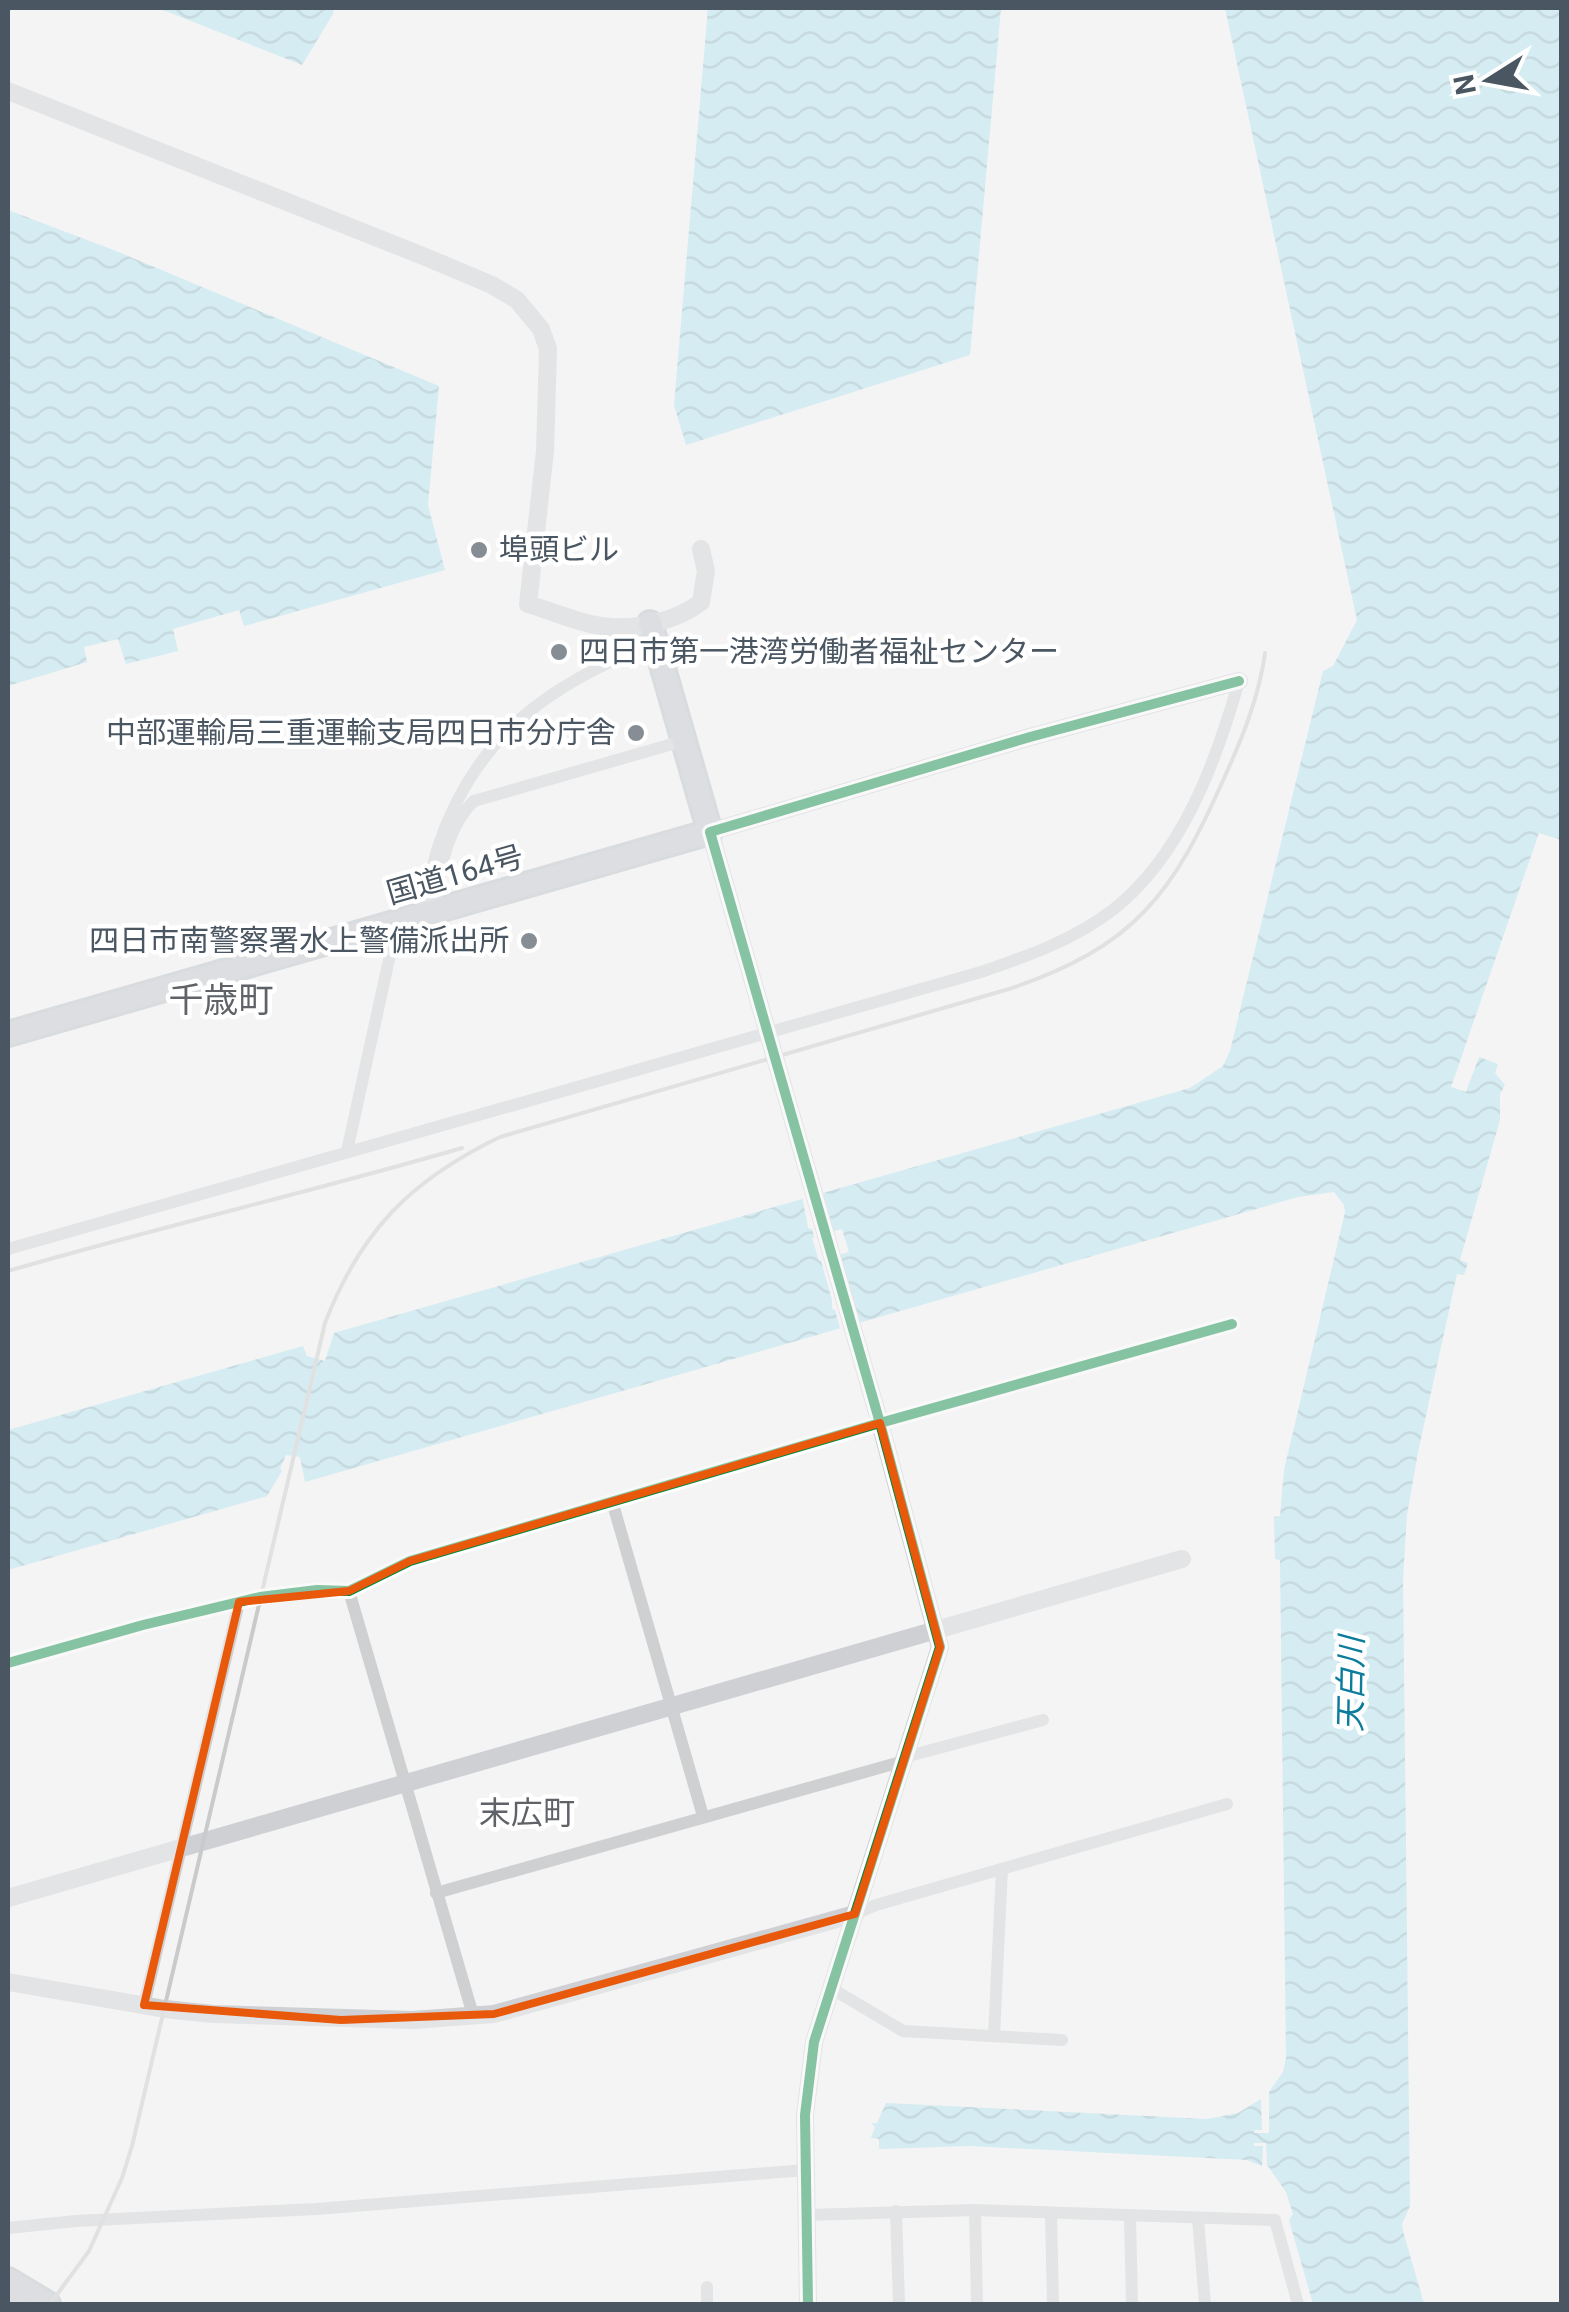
<svg xmlns="http://www.w3.org/2000/svg" width="1569" height="2312" font-family="Roboto,'Noto Sans JP',sans-serif">
<style>
.water{fill:url(#water-waves);fill-rule:evenodd}
.pier{fill:#f4f4f4}
.lines{fill:none;stroke-linecap:round;stroke-linejoin:round}
.highway-casing{stroke:#b9bec3;stroke-width:28}
.street{stroke:#ced0d2;stroke-width:12}
.secondary{stroke:#ced0d4;stroke-width:18}
.highway{stroke:#bec4c9;stroke-width:22}
.rail{stroke:#c9cacc;stroke-width:4}
.cycleway-casing{stroke:#fff;stroke-width:16}
.cycleway{stroke:#00873e;stroke-width:10}
.marked{fill:none;stroke:#e8590c;stroke-width:8;stroke-linejoin:round}
.poi-dot{fill:#868d94;stroke:#fff;stroke-width:4}
.labels{text-anchor:middle;stroke-width:9;stroke-linejoin:round;paint-order:stroke}
.poi-label{font-size:30px;fill:#4a5661;stroke:#fff;text-anchor:start}
.street-label{font-size:30px;fill:#4a5661;stroke:#fff}
.water-label{font-size:32px;font-style:italic;fill:#0c7c9b;stroke:#fff}
.neighbourhood-label{font-size:32px;fill:#5f6368;stroke:#fff}
.quarter-label{font-size:35px;fill:#5f6368;stroke:#fff}
</style>
<defs>
<pattern id="water-waves" width="16" height="10" patternUnits="userSpaceOnUse" patternTransform="scale(2.5)"><rect width="16" height="10" fill="#aee2f0"/><path d="M0 5q4-4 8 0t8 0" fill="none" stroke="#90bac6"/></pattern>
</defs>
<rect width="100%" height="100%" fill="#f4f4f4"/>
<!-- water -->
<g class="water">
<path d="M158,8H334L333,14L302,65Z"/>
<path d="M708,8H1001L970,355L686,445L674,405Z"/>
<path d="M1225,8H1561V840L1539,833L1451,1087L1466,1092L1479,1057L1498,1064L1495,1073L1505,1085L1500,1094V1120L1460,1260L1468,1263L1464,1275L1457,1274L1418,1452L1407,1515L1403,1579L1410,2206L1402,2224L1403,2231L1424,2304H1313L1289,2220L1293,2214L1286,2192L1267,2165L1266,2143H1254V2146H1263L1262,2166L1247,2160L970,2146L879,2149V2139L871,2138L875,2127L871,2123H877L886,2103L1207,2119L1238,2113L1261,2099L1262,2130H1255L1254,2133H1269V2092L1283,2072L1286,2058L1280,1560L1275,1559L1274,1517L1280,1516L1284,1470L1345,1212L1344,1205L1334,1192L1298,1197L305,1482L300,1457L286,1455L280,1469L282,1471L267,1496L8,1570V1430L303,1346L307,1356L325,1361L334,1333L1190,1088L1223,1066L1230,1051L1323,671L1333,666L1357,620ZM842,1229L849,1252L819,1261L812,1238Z"/>
<path d="M8,210L116,251L439,386L428,505L445,570L244,626L239,610L173,629L178,651L126,664L118,639L84,647L87,662L8,686Z"/>
</g>
<!-- pier -->
<path class="pier" d="M822,1190L835,1236L818,1241L822,1255L839,1250L862,1329L842,1335L835,1310L832,1309V1300L812,1229L808,1228L802,1195Z"/>
<g class="lines">
<defs>
<g id="highway">
<path d="M8,1034L710,832L650,623"/>
<path d="M8,2280L48,2304"/>
<path d="M8,2300L15,2304"/>
</g>
</defs>
<!-- highway casing -->
<use href="#highway" class="highway-casing"/>
<!-- street -->
<g class="street">
<path d="M433,912C439,876 446,827 474,801L683,741"/>
<path d="M423,915C428,893 431,869 438,847C475,736 550,683 655,643"/>
<path d="M347,1151L397,923"/>
<path d="M8,1249L981,972C1028,956 1074,940 1114,909C1182,855 1216,762 1239,681"/>
<path d="M612,1501L703,1816"/>
<path d="M349,1591L473,2015"/>
<path d="M8,1663L143,1625L260,1597L317,1590L349,1591L410,1561L880,1423L1232,1324"/>
<path d="M905,1757L1043,1720"/>
<path d="M436,1893L904,1761"/>
<path d="M855,1914L876,1905L1227,1804"/>
<path d="M829,1987L903,2031L1062,2040"/>
<path d="M144,2005L239,1602"/>
<path d="M994,2036L1002,1869"/>
<path d="M975,2210L977,2304"/>
<path d="M896,2211L899,2304"/>
<path d="M1051,2213L1053,2304"/>
<path d="M807,2215L975,2210L1275,2220L1298,2304"/>
<path d="M1130,2216L1132,2304"/>
<path d="M1198,2218L1205,2304"/>
<path d="M8,2228L76,2221L316,2209L805,2170"/>
<path d="M707,2287V2304"/>
</g>
<!-- secondary -->
<g class="secondary">
<path d="M8,91L423,256L492,285L517,300L541,329L548,349L545,451L528,604C554,612 585,626 612,627C641,629 678,620 701,602L706,571L701,549"/>
<path d="M8,1898L1182,1559"/>
<path d="M8,1982L165,2009L213,2014L413,2020L494,2014L855,1914"/>
<path d="M808,2304L805,2115L814,2042L940,1647L880,1423L710,832L1030,737L1239,681"/>
</g>
<!-- highway -->
<use href="#highway" class="highway"/>
<!-- rail -->
<g class="rail">
<path d="M8,1271C159,1227 311,1192 462,1148"/>
<path d="M50,2304L89,2251L122,2178L132,2146L325,1323C361,1230 411,1180 500,1137L1009,989C1135,947 1173,894 1225,776C1243,736 1259,697 1265,653"/>
</g>
<defs>
<g id="cycleway">
<path d="M8,1663L143,1625L260,1597L317,1590L349,1591L410,1561L880,1423L1232,1324"/>
<path d="M808,2304L805,2115L814,2042L940,1647L880,1423L710,832L1030,737L1239,681"/>
</g>
</defs>
<!-- cycleway casing -->
<use href="#cycleway" class="cycleway-casing"/>
<!-- cycleway -->
<use href="#cycleway" class="cycleway"/>
</g>
<!-- marked area -->
<path d="M0 0H1569V2312H0ZM880,1423L940,1647L855,1914L494,2014L341,2020L144,2005L239,1602L349,1591L410,1561Z" fill="#f4f4f4" fill-opacity=".55" fill-rule="evenodd"/>
<path class="marked" d="M880,1423L940,1647L855,1914L494,2014L341,2020L144,2005L239,1602L349,1591L410,1561Z"/>
<!-- markers -->
<g class="poi-dot">
<circle cx="479" cy="550" r="10"/>
<circle cx="559" cy="652" r="10"/>
<circle cx="636" cy="733" r="10"/>
<circle cx="529" cy="941" r="10"/>
</g>
<g class="labels">
<!-- poi labels -->
<g class="poi-label">
<text x="499" y="560">埠頭ビル</text>
<text x="579" y="662">四日市第一港湾労働者福祉センター</text>
<text x="616" y="743" text-anchor="end">中部運輸局三重運輸支局四日市分庁舎</text>
<text x="509" y="951" text-anchor="end">四日市南警察署水上警備派出所</text>
</g>
<!-- street labels -->
<g class="street-label">
<text transform="translate(455 875) rotate(-16)" y="10">国道164号</text>
</g>
<!-- water labels -->
<g class="water-label">
<text transform="translate(1351 1684) rotate(-89)" y="11">天白川</text>
</g>
<!-- neighbourhood labels -->
<g class="neighbourhood-label">
<text x="527" y="1824">末広町</text>
</g>
<!-- quarter labels -->
<g class="quarter-label">
<text x="221" y="1012">千歳町</text>
</g>
</g>
<!-- border -->
<rect width="1569" height="2312" fill="none" stroke="#4a5661" stroke-width="20"/>
<!-- north arrow -->
<g transform="translate(1489 80) rotate(259)" stroke="#ffffff" stroke-width="8" paint-order="stroke">
<path d="M0-8L18 38L0 25L-18 38Z" fill="#4a5661"/>
<text y="-15" font-size="28" font-weight="bold" text-anchor="middle" fill="#4a5661">N</text>
</g>
</svg>
